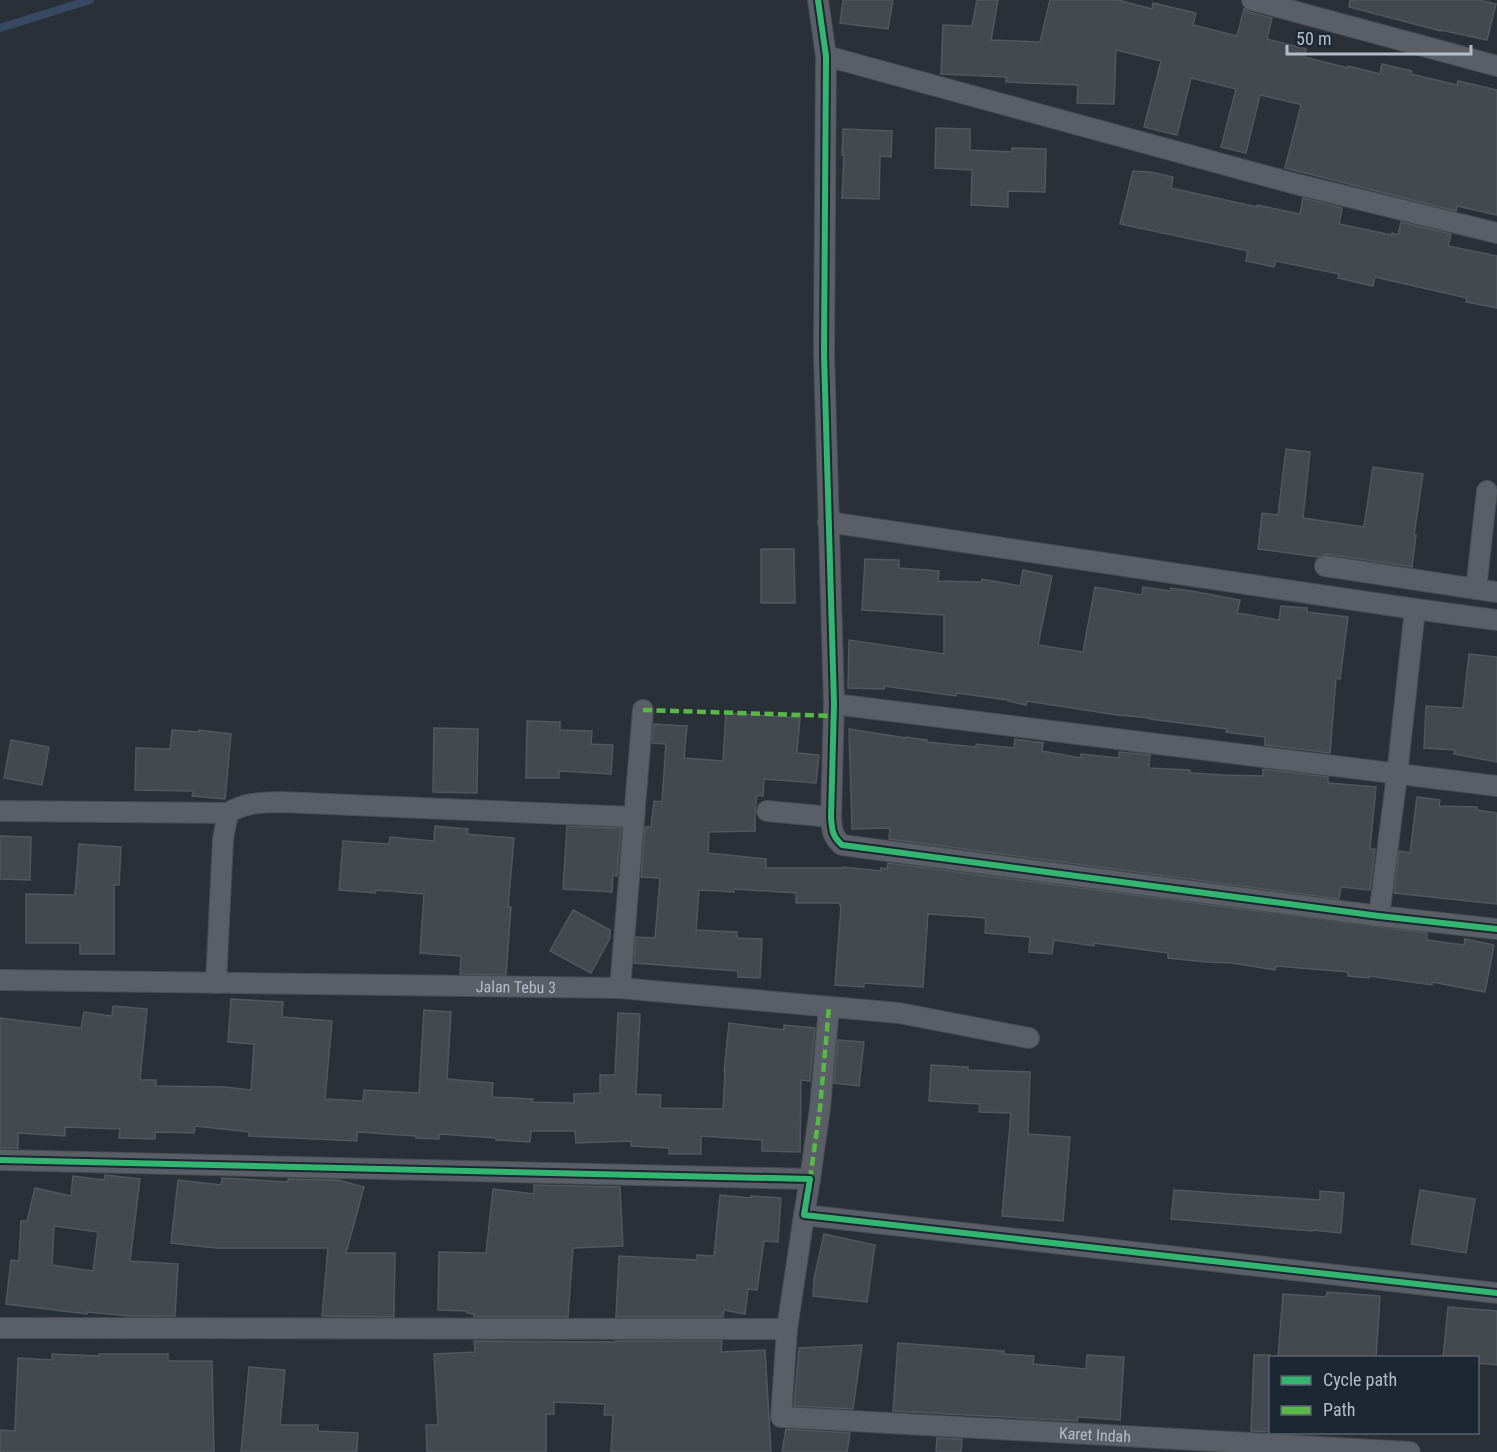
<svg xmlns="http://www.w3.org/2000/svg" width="1497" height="1452" font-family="'Roboto Condensed',sans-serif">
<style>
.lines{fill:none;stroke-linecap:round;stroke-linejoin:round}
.stream{stroke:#384963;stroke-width:8}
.building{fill:#444950;stroke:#52575f;stroke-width:1.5;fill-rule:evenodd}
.minor-casing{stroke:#484c53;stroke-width:22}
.minor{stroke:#5a5e66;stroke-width:20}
.quiet{stroke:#58b947;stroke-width:4.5;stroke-dasharray:9 4.5;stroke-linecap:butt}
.cycleway-casing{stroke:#1d2633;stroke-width:10}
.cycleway{stroke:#33b770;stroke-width:6}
.labels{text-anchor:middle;stroke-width:4.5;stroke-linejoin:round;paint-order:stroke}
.street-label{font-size:16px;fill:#b4bcc9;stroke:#1d2633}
</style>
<rect width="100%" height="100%" fill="#2a3038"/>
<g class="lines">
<!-- stream -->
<path class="stream" d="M0,28L90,0"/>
</g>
<!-- building -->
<g class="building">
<path d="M843,0H893L888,29L840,23Z"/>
<path d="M977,0H998L991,40L1040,42L1050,0H1118L1152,9L1153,3L1196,13L1193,25L1237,36L1244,9L1249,12L1272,18L1267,39L1306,49L1304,57L1348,68V66L1380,74L1382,64L1412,71L1411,74L1457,85L1458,81L1497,90V215L1457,206L1456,211L1285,168L1301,105L1299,104L1260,95L1246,153L1221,147L1236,89L1191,78L1177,135L1144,127L1161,61L1116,50L1114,104L1077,103L1078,85L1006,82V77L941,74L943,25L972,26Z"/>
<path d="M1350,0H1479L1496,4L1487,40L1441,30V31L1349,7Z"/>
<path d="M936,128L970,129V150L1012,152V148L1046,149L1045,192L1008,191V207L971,205L972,170L935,168Z"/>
<path d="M843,129L892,131L891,157L880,156L879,199L842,198L844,155H842Z"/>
<path d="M1133,171L1150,172L1173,177L1171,188L1257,207V205L1300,214L1303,198L1342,208L1339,224L1392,235V233L1398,235L1401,222L1451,234L1448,246L1497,256V308L1466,302L1467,298L1375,277L1373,286L1338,278L1339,274L1276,261L1274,267L1246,261L1248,251L1120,224Z"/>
<path d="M1286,449L1310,452L1303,518L1364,527L1373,467L1423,474L1414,535H1416L1412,567L1327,554L1318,557L1258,549L1262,513L1278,515Z"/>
<path d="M761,549H794L795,603H761Z"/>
<path d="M865,559L899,560V568L939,571L938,581L981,582L982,579L1020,586L1023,570L1052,576L1038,645L1083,652L1095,587L1142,595L1143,587L1171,591V588L1197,592L1240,600L1237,613L1279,620L1281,606L1307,608V612L1348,617L1340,679L1336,678L1330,753L1265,745V737L1226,732L1227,729L1150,719V718L1117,715L1027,701L1026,705L1008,701V700L957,693L956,696L884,686V689L848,688L849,640L944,654V615L862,610Z"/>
<path d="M1469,654L1497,657V762L1454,754L1455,750L1424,748L1426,706L1463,708Z"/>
<path d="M726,713L800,718L797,753L819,755L816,783L764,779L763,796L757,795L755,810V831L709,832L708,853L766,859V868H844V867L881,871V868L887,869L888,863L1427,933V940L1464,945L1465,939L1494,945L1485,992L1432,982V985L1369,976V978L1348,976V972L1276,966L1275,970L1232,963L1206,962L1168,958V953L1094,943V946L1054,940L1052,954L1029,952L1030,937L985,933L986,918L928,914L923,987L864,983V987L835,985L841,906H840V903H796V893L734,889V892L699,890L696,930L737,932V938L762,939L760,978L738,977V971L634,963L636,937L655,938L660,878L641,877L645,827H651L654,801L662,802L666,744L652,743L654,724L687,726L684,758L723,761Z"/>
<path d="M527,721L560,722V730L592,731L591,744L613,745L611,774L559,771V778H526Z"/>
<path d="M434,728L478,729L477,793L433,792Z"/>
<path d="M849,729L906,738V737L927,740V742L976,747V744L1014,748L1015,739L1043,743L1042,751L1081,758V754L1119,758V752L1150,755L1149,768L1190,770V773L1224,775L1263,776V769L1328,777V783L1376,787L1370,849H1375L1370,890L1341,887L1339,899L889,839L890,828L852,829Z"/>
<path d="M172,730L199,732V730L231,734L225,799L192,796L193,791L135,790L136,748L170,749Z"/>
<path d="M11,740L49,747L42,785L4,778Z"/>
<path d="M1417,797L1440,800L1439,806L1477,807V810L1497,813V904L1394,893L1399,851L1410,853Z"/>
<path d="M435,826L468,829L467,834L514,838L508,907H511L506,975L460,974L461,956L420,953L424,894L376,890L375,893L339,890L343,841L389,844L390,837L434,841Z"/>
<path d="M567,826L621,828L617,876L613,875L612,892L563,889Z"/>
<path d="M0,836L31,837L30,880L0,879Z"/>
<path d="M79,844L121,847L119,885H114V954H80V943H26V894L75,895Z"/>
<path d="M573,910L610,930V938L591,973L550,951Z"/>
<path d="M231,999L283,1002L282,1017L332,1021L325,1099L363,1101L364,1090L419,1093L424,1010L451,1012L447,1079L493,1083L492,1097L533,1099L532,1102L574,1103V1094L600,1093V1075H615L618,1013L640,1014L636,1094L661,1095L660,1108L723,1109L725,1072H724L729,1023L784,1030V1025L815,1028L810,1081L801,1080L800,1152L762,1151V1140L701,1136V1154H669V1148L631,1146V1141L576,1143L575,1131H531L530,1142L496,1140V1138L439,1134V1139L416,1138V1136L357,1132V1141L249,1136V1132L195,1126L194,1133L155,1132V1139L119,1138L120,1129L65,1127V1136L18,1133V1148H0V1018L81,1028L84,1012L112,1016L113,1006L147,1009L140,1080H156V1086L225,1087L251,1090L254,1044L228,1042Z"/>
<path d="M838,1040L864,1042L859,1086L834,1083Z"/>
<path d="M931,1065L968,1067V1070L1030,1072L1028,1134L1070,1137L1063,1221L1002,1216L1011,1113L979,1112L980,1104L929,1101Z"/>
<path d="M105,1175L140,1179L130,1261L178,1264L175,1316H129L87,1312V1314L6,1304L11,1260L19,1261L21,1221H27L35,1188L71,1196L73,1176L104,1180ZM54,1226L98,1232L93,1271L52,1265Z"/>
<path d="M222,1178L288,1182V1179L338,1180L364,1187L346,1253H395L394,1317L322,1316L328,1248H216L171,1243L178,1180L221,1185Z"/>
<path d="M534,1185L620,1187L623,1246L573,1248L568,1317H474V1314L467,1313L468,1311L438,1310L439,1252L486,1253L493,1189L534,1194Z"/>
<path d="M1174,1190L1320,1200V1191L1344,1193L1341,1233L1312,1230V1231L1171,1219Z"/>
<path d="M1420,1190L1475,1199L1466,1253L1411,1244Z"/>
<path d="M720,1195L751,1198V1196L781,1198L778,1242L764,1241L757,1290L748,1289L745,1314L724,1310L723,1317H616L619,1256L697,1260V1255L714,1256Z"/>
<path d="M824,1234L875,1245L867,1302L813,1296L814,1279Z"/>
<path d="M1327,1292L1380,1296L1376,1358H1278L1283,1294L1326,1297Z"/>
<path d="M1448,1307L1497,1311V1365L1478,1363V1358H1443Z"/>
<path d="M474,1341L615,1342V1341H722L721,1352L765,1350L771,1452H611L613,1415H604L605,1404L554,1402V1414H546V1452H427L426,1425H438L434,1354L475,1352Z"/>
<path d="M898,1343L1004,1351L1003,1354L1034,1356L1033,1364L1086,1369L1087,1355L1124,1357L1120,1420L1078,1417L1077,1421L893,1411Z"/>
<path d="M862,1345L853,1409L794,1406L799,1348Z"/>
<path d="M52,1354L99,1356V1354H168V1361H212L214,1452H0V1430L15,1431L18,1358L52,1360Z"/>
<path d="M1254,1355H1270V1432L1251,1431Z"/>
<path d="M249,1367L285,1370L280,1425H318V1431L358,1433L357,1452H241Z"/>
<path d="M786,1429L850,1433L847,1452H782Z"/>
<path d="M937,1438L962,1439L961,1452H936Z"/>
</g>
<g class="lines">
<defs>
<g id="minor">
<path d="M818,0L826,56L824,354L834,704L831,817C832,830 832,836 842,845L1379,916L1497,929"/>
<path d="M1252,0L1497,66"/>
<path d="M826,56L1292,183L1497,233"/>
<path d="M828,522L1415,609L1497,620"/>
<path d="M1325,566L1497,592"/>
<path d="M1476,589L1487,491"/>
<path d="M834,704L1497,786"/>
<path d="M0,811L228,813"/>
<path d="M767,811L831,817"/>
<path d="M1379,916L1397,775L1415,609"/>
<path id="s1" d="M0,980L620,988L899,1013L1029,1038"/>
<path d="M216,983L223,839L228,813C245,802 261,803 281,802L634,817"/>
<path d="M620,988L643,710"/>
<path d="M0,1160L810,1179L804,1215L1497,1293"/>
<path d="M810,1179L820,1108L829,1007"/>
<path id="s2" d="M804,1215L787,1329L781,1417L1410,1452"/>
<path d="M0,1328L787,1329"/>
</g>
</defs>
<!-- minor casing -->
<use href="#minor" class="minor-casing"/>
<!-- minor -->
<use href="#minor" class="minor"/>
<!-- quiet -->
<g class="quiet">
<path d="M643,710L834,716"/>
<path d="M810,1179L820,1108L829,1007"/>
</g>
<defs>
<g id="cycleway">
<path d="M818,0L826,56L824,354L834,704L831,817C832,830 832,836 842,845L1379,916L1497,929"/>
<path d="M0,1160L810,1179L804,1215L1497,1293"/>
</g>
</defs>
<!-- cycleway casing -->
<use href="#cycleway" class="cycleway-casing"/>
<!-- cycleway -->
<use href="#cycleway" class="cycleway"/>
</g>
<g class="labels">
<!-- street labels -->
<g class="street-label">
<text dy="6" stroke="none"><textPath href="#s1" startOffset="516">Jalan Tebu 3</textPath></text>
<text dy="6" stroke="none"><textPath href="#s2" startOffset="518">Karet Indah</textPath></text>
</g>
</g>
<!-- legend -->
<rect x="1269" y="1356" width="210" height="78" fill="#1d2633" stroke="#59626f" stroke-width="1.5"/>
<rect x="1281" y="1376" width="30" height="9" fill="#33b770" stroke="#59626f" stroke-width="1.5"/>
<text x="1323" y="1386" font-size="18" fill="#b4bcc9">Cycle path</text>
<rect x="1281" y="1406" width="30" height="9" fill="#58b947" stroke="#59626f" stroke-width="1.5"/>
<text x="1323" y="1416" font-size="18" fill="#b4bcc9">Path</text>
<!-- scale -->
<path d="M1287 45v9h184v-9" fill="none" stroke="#b4bcc9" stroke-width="3"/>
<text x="1296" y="45" font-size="18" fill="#b4bcc9" stroke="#1d2633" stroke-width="4.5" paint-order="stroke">50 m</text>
</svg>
